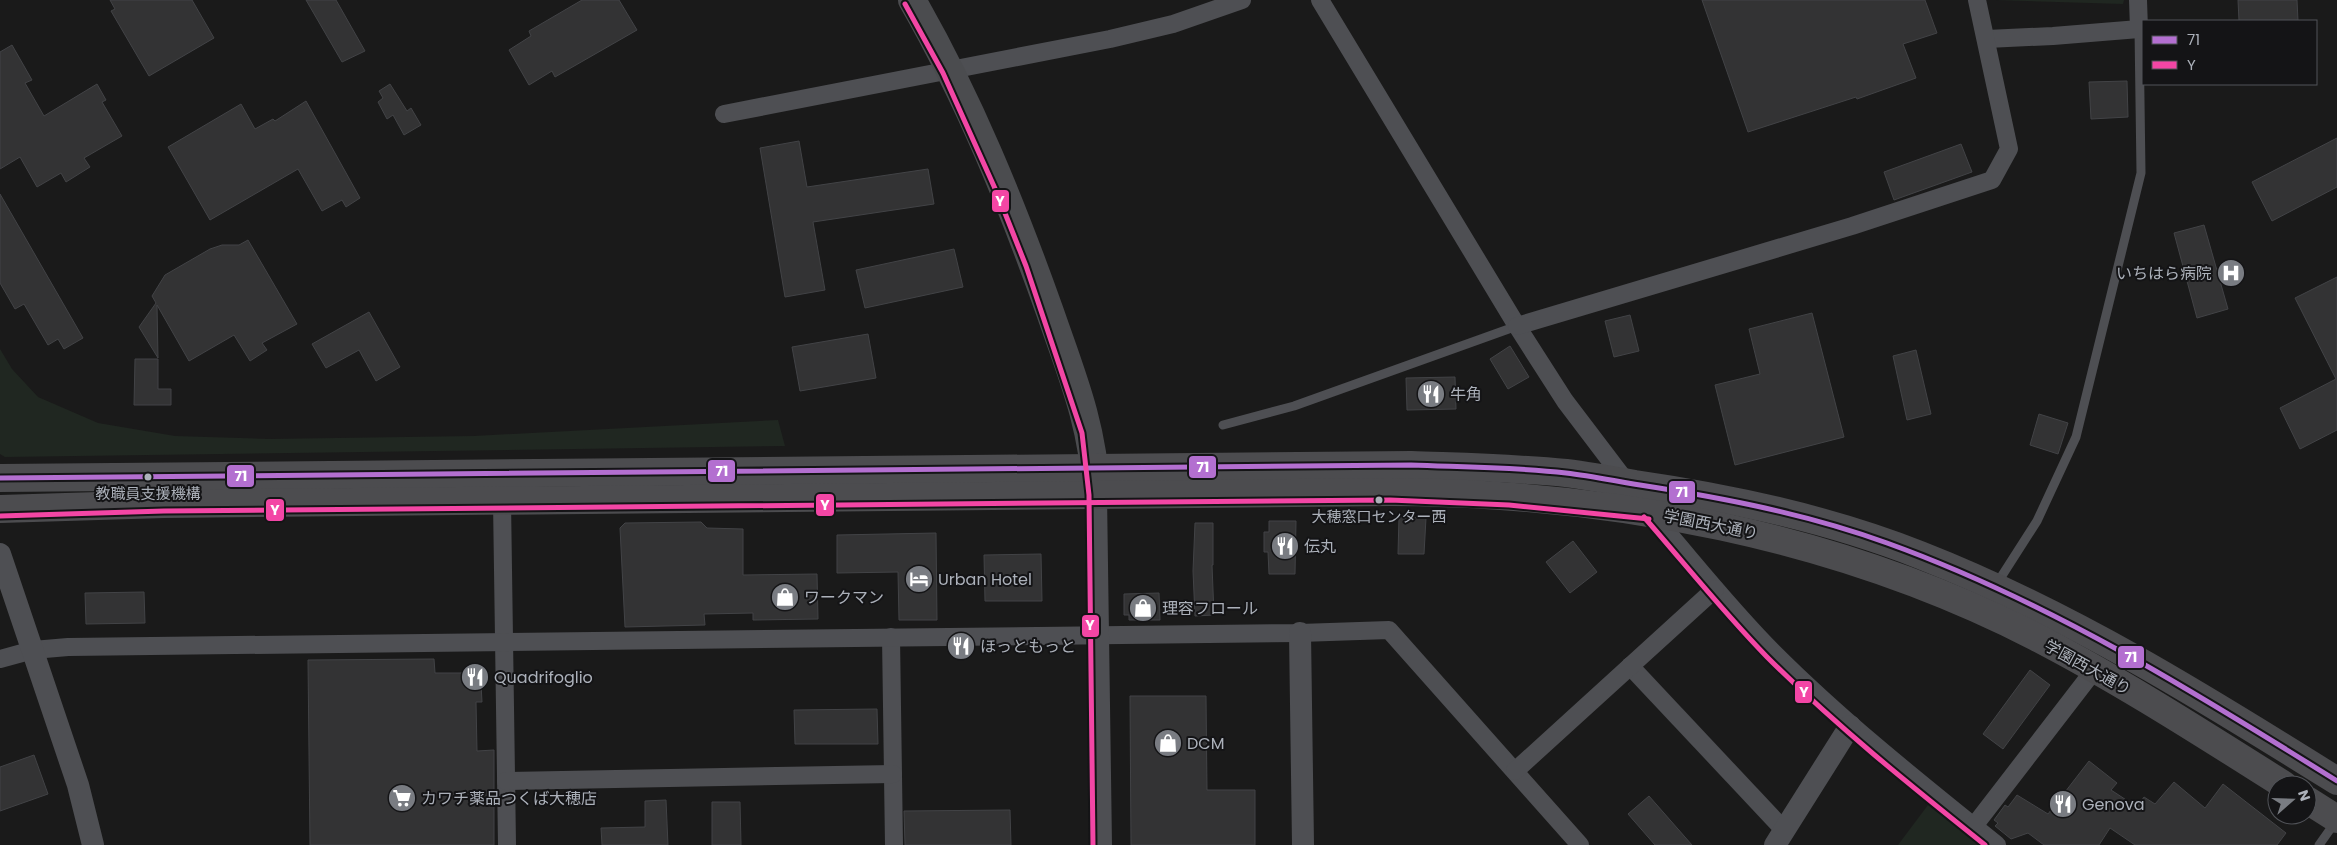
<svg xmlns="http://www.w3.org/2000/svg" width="2337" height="845" font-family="Poppins,'Noto Sans JP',sans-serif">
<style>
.green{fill:#202721}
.building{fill:#333334;stroke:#424346}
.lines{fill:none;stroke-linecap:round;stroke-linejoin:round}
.service{stroke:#4e4f53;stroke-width:9}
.minor{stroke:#4e4f53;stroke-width:18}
.tertiary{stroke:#4e4f53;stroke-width:22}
.primary{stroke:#4b4c4f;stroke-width:28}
.trunk{stroke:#4c4c4f;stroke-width:28}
.bus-1-casing{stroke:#141416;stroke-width:9}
.bus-2-casing{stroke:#141416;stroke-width:9}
.bus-1{stroke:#b36fd0;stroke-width:5}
.bus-2{stroke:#f346a5;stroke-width:5}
.bus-dot{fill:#acb1ba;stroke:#141416;stroke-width:2}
.labels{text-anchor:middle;stroke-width:4;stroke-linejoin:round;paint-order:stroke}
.bus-label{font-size:15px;fill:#acb1ba;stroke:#141416}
.poi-label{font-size:16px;fill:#acb1ba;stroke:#141416;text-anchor:start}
.street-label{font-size:16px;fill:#acb1ba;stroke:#141416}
.line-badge{stroke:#141416;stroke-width:2}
.badge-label{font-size:14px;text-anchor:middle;font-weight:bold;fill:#fff}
</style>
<rect width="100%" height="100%" fill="#1a1a1a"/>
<!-- green -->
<g class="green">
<path d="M1996,0H2124L2123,4Z"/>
<path d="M0,349L12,369L38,397L98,423L175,436L269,439L474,436L778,420L785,446L5,457L0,454Z"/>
<path d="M1928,805L1980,845H1898Z"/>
</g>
<!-- building -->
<g class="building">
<path d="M110,0H192L214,38L149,76L111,11L115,9Z"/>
<path d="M306,0H336L365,51L342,62Z"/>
<path d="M582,0H619L637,30L555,77L552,71L529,85L509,50L531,36L529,31Z"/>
<path d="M1702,0H1925L1937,33L1903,44L1916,78L1857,99L1856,97L1748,132Z"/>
<path d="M2238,0H2297L2298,21H2239Z"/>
<path d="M12,45L32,80L25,83L44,116L97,84L106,100L102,102L122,136L84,158L90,167L66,182L61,173L37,187L20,157L0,169V52Z"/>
<path d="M2127,81L2128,117L2091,119L2089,82Z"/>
<path d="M390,84L407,111L411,108L421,125L404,135L393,115L387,119L378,102L383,98L379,91Z"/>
<path d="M306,101L360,198L346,207L342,200L322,211L298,169L210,220L168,147L241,104L255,129L273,119L275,121Z"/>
<path d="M2337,138V187L2272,221L2252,182Z"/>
<path d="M799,141L807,187L928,169L934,204L813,222L825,290L785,297L760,148Z"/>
<path d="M1961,144L1972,172L1894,200L1884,172Z"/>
<path d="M0,194L83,338L64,349L58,339L48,345L24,304L15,309L0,283Z"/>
<path d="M2204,225L2228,309L2197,318L2174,233Z"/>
<path d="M248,240L297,324L262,343L267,350L250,361L234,335L189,361L157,305L158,358L139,327L156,303L152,296L165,275L210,249L222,245H239Z"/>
<path d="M954,249L963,287L865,308L856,270Z"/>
<path d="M2337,277V430L2300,449L2280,408L2336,379L2295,298Z"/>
<path d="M369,312L400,367L376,381L359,350L326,368L312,344Z"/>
<path d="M1812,313L1844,437L1735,465L1715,385L1760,374L1749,329Z"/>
<path d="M1630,315L1639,351L1614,357L1605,321Z"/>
<path d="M868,334L876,378L800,391L792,347Z"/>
<path d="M1510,346L1529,377L1508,389L1490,359Z"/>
<path d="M1916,350L1931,414L1907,420L1893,356Z"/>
<path d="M135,359H158V389H171V405H134Z"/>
<path d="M1455,377L1456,409L1407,410L1406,378Z"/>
<path d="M2039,414L2068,423L2058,454L2030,445Z"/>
<path d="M1399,517L1426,518L1424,554H1398Z"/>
<path d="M1269,521H1296L1295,574H1269L1268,552H1264V532H1269Z"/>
<path d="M701,522L707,528L743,529V575L817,574L818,619L753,620V613L704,614L705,625L625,627L620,528L625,523Z"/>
<path d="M1195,523H1213V565H1212L1214,615L1195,616L1193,571Z"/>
<path d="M936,533L937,620H899L898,572L837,573V535Z"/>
<path d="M1573,541L1597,572L1570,593L1546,562Z"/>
<path d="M1041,554L1042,601H985L984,555Z"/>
<path d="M144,592L145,623L86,624L85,593Z"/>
<path d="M1159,593L1160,620H1129V615H1124V594Z"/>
<path d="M434,659L435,673H463V685L481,684L482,702H476L477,751L494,750V845H310L308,660Z"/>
<path d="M2030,670L2050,685L2003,749L1983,734Z"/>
<path d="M1130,696H1206L1207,790H1255V845H1131Z"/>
<path d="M877,709L878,744H795L794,710Z"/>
<path d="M34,755L48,794L0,811V767Z"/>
<path d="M2089,761L2117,783L2111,790L2137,807L2144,797L2155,804L2174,782L2205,808L2223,784L2286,833L2277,845H2135L2110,828L2099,845H2044L2028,833L2011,839L1995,826L1998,823L1994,820L2005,805L2008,807L2017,795L2048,814Z"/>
<path d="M1649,796L1692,845H1655L1628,814Z"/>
<path d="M666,800L668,845H602L601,828L645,827V801Z"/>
<path d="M712,802H740L741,845H712Z"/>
<path d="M1010,810L1011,845H905L904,811Z"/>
</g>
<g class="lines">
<!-- service -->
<g class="service">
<path d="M1223,425L1294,406L1517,326"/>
<path d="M1996,585L2037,521L2076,437L2141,173L2139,29"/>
<path d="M2319,845L2336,821"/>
</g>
<!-- minor -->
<g class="minor">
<path d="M1320,0L1517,326L1565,401L1628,484"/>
<path d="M1987,39L2053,36L2139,29L2138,0"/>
<path d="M724,114L1110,39L1173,24L1242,0"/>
<path d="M1517,326L1852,226L1992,180L2009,149L1977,0"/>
<path d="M502,501L507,845"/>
<path d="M1650,512C1691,559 1729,608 1773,652C1843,722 1920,783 1997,845"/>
<path d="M891,637L894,845"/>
<path d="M0,659L33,650L68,647L1300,633L1389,630L1580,845"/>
<path d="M1630,666L1785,831"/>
<path d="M1515,771L1715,589"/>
<path d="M506,781L893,774"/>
<path d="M1974,826L2095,669"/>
</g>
<!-- tertiary -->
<g class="tertiary">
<path d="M1096,495L1101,845"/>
<path d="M0,554L78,785L93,845"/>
<path d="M1300,633L1303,845"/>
<path d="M1775,845L1850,726"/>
</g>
<!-- primary -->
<path class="primary" d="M912,0C969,99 1012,205 1050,312C1071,373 1093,425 1096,491"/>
<!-- trunk -->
<g class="trunk">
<path d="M0,478L1411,465C1463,467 1515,468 1566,473C1589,476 1612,480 1635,484C1732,498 1829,519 1920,555C2068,613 2203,697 2337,781"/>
<path d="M0,509L164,504L1390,492C1613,493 1837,535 2036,637C2121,681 2203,734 2284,785"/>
<path d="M2307,800L2337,819"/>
</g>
<defs>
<path id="bus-1" d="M0,478L1411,465C1462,467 1514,467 1566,473C1591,476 1615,481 1640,485C1724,498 1807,514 1887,543C2048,601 2193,691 2337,781"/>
<g id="bus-2">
<path d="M905,4L943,73L997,193L1026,266L1082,433L1089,495L1093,845"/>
<path d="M0,516L164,511L1390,500L1509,505L1649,519"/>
<path d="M1644,517C1685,564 1723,612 1767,657C1835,725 1910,785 1985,845"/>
</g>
</defs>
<!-- bus-1 casing -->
<use href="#bus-1" class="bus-1-casing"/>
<!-- bus-2 casing -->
<use href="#bus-2" class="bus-2-casing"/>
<!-- bus-1 -->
<use href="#bus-1" class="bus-1"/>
<!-- bus-2 -->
<use href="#bus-2" class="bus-2"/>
</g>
<!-- icons -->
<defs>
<symbol id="hospital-disc" viewBox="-11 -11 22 22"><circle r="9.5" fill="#797c82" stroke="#141416"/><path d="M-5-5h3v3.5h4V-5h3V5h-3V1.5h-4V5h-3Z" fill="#fff"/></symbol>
<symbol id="restaurant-disc" viewBox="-11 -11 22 22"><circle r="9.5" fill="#797c82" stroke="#141416"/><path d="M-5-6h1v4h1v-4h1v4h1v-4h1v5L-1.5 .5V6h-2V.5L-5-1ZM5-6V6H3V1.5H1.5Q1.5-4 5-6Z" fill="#fff"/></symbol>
<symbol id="hotel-disc" viewBox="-11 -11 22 22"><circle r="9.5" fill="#797c82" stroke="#141416"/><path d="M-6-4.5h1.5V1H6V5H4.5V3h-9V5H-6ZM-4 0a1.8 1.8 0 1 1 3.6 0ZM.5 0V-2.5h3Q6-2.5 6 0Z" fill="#fff"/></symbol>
<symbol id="shop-disc" viewBox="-11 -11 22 22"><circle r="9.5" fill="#797c82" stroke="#141416"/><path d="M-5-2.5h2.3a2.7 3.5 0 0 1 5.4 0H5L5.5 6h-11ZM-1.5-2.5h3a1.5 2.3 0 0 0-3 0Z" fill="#fff"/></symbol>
<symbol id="supermarket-disc" viewBox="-11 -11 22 22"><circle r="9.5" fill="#797c82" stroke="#141416"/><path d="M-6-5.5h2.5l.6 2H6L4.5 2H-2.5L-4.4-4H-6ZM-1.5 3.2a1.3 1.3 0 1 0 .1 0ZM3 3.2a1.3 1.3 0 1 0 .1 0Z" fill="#fff"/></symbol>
</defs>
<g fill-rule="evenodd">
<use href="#hospital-disc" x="2215" y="257" width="32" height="32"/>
<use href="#restaurant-disc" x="1415" y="378" width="32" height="32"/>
<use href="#restaurant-disc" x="1269" y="530" width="32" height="32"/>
<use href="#hotel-disc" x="903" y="563" width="32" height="32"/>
<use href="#shop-disc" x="769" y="581" width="32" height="32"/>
<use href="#shop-disc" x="1127" y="592" width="32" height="32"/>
<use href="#restaurant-disc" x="945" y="630" width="32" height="32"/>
<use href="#restaurant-disc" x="459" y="661" width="32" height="32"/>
<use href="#shop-disc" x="1152" y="727" width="32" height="32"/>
<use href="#supermarket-disc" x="386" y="782" width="32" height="32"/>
<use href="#restaurant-disc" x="2047" y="788" width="32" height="32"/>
</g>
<!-- markers -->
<g class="bus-dot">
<circle cx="148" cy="477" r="4.5"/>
<circle cx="1379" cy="500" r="4.5"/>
</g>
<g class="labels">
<!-- bus labels -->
<g class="bus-label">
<text x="148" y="499">教職員支援機構</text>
<text x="1379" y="522">大穂窓口センター西</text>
</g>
<!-- poi labels -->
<g class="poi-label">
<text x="2212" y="279" text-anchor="end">いちはら病院</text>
<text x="1450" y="400">牛角</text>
<text x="1304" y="552">伝丸</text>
<text x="938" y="585">Urban Hotel</text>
<text x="804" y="603">ワークマン</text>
<text x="1162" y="614">理容フロール</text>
<text x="980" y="652">ほっともっと</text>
<text x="494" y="683">Quadrifoglio</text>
<text x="1187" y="749">DCM</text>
<text x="421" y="804">カワチ薬品つくば大穂店</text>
<text x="2082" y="810">Genova</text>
</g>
<!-- street labels -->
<g class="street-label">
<text transform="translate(1711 524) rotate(11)" y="6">学園西大通り</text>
<text transform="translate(2088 667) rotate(29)" y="6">学園西大通り</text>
</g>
</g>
<g class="line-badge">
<rect x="991" y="189" width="19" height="24" rx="5" fill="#f346a5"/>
<rect x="1188" y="455" width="29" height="24" rx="5" fill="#b36fd0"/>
<rect x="707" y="459" width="29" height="24" rx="5" fill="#b36fd0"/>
<rect x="226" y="464" width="29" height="24" rx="5" fill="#b36fd0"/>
<rect x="1668" y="480" width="28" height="24" rx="5" fill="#b36fd0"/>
<rect x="815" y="493" width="20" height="24" rx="5" fill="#f346a5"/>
<rect x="265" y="498" width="20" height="24" rx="5" fill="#f346a5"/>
<rect x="1081" y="614" width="19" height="24" rx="5" fill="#f346a5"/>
<rect x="2117" y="645" width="28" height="24" rx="5" fill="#b36fd0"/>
<rect x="1794" y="680" width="19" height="24" rx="5" fill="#f346a5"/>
</g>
<g class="badge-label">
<text x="1000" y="206">Y</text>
<text x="1203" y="472">71</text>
<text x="722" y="476">71</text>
<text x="241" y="481">71</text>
<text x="1682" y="497">71</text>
<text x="825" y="510">Y</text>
<text x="275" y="515">Y</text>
<text x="1090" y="630">Y</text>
<text x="2131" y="662">71</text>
<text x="1804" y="697">Y</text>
</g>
<!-- legend -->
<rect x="2142" y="20" width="175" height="65" fill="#141416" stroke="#515358"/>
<rect x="2152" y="36" width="25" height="8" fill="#b36fd0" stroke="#515358"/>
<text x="2187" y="45" font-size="15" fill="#acb1ba">71</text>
<rect x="2152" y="61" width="25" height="8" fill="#f346a5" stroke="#515358"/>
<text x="2187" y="70" font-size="15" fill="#acb1ba">Y</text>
<!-- north arrow -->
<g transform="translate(2292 800) rotate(70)"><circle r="24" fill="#141416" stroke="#515358"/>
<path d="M0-4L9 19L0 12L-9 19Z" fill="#797c82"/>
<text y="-8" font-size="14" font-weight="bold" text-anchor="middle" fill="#acb1ba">N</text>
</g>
</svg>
